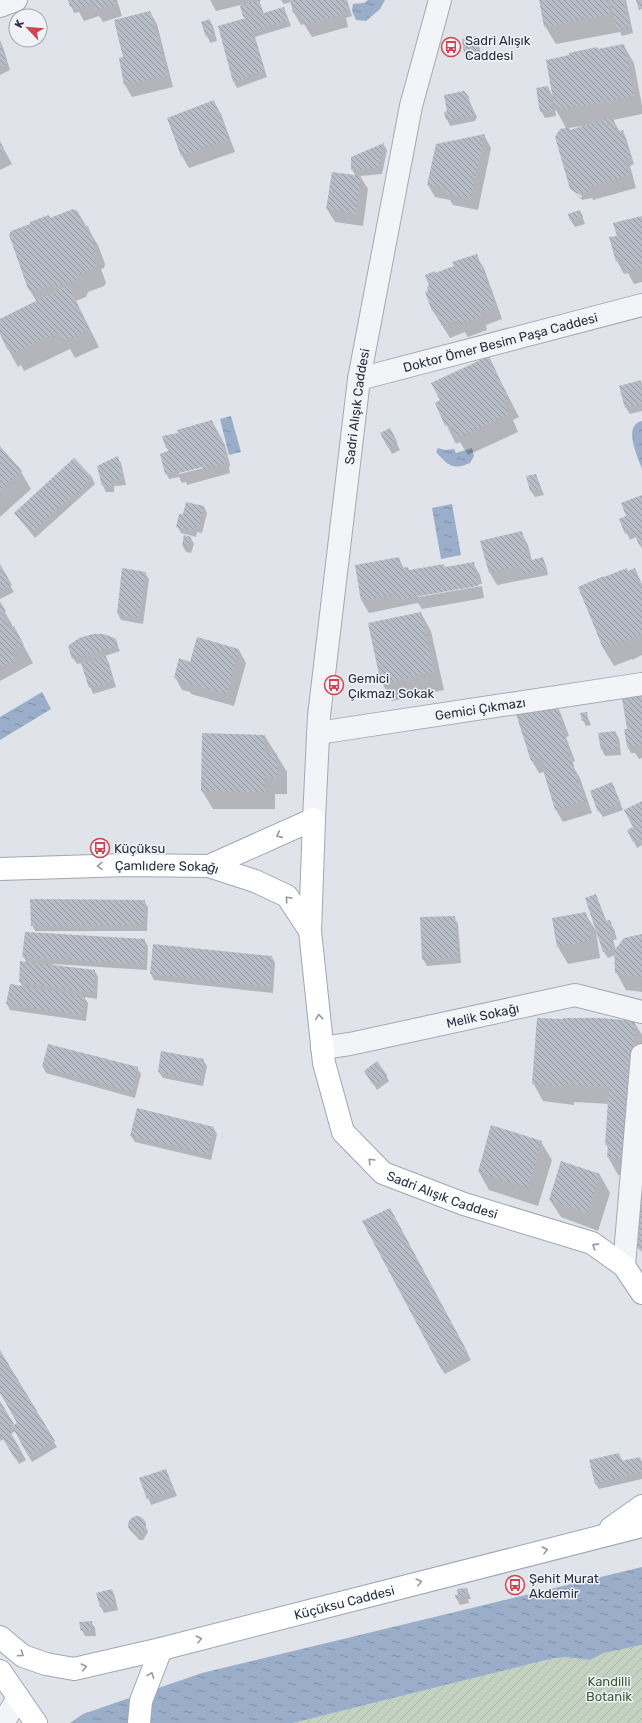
<svg xmlns="http://www.w3.org/2000/svg" width="642" height="1723" font-family="Rubik,sans-serif">
<style>
.garden{fill:url(#garden-furrows)}
.water{fill:url(#water-ripples)}
.shadow{fill:#0003;fill-rule:evenodd}
.building{fill:url(#building-back-hatch)}
.lines{fill:none;stroke-linecap:round;stroke-linejoin:round}
.minor-casing{stroke:#a5aab3;stroke-width:24}
.tertiary-casing{stroke:#a5aab3;stroke-width:24}
.primary-casing{stroke:#9fa6b5;stroke-width:24}
.minor{stroke:#f3f4f8;stroke-width:22}
.tertiary{stroke:#f3f4f8;stroke-width:22}
.primary{stroke:#fff;stroke-width:22}
.oneway{stroke:#9498a0}
.labels{text-anchor:middle;stroke-width:3;stroke-linejoin:round;paint-order:stroke}
.poi-label{font-size:13px;fill:#283041;stroke:#f0f2f7;text-anchor:start}
.street-label{font-size:13px;fill:#283041;stroke:#f0f2f7}
.park-label{font-size:13px;fill:#3a5d35;stroke:#f0f2f7}
</style>
<defs>
<pattern id="garden-furrows" width="10" height="10" patternUnits="userSpaceOnUse"><rect width="10" height="10" fill="#c4d3c1"/><path d="M-1 1l2-2M0 10L10 0M9 11l2-2" fill="none" stroke="#a8b5a7"/></pattern>
<pattern id="water-ripples" width="26" height="14" patternUnits="userSpaceOnUse"><rect width="26" height="14" fill="#9aaeca"/><path d="M2 4q2-2 4 0t4 0M15 11q2-2 4 0t4 0" fill="none" stroke="#7e8ea6"/></pattern>
<pattern id="building-back-hatch" width="6" height="6" patternUnits="userSpaceOnUse"><rect width="6" height="6" fill="#b7bcc6"/><path d="M-1 5l2 2M0 0l6 6M5-1l2 2" fill="none" stroke="#9599a2"/></pattern>
</defs>
<rect width="100%" height="100%" fill="#e0e3e9"/>
<!-- garden -->
<path class="garden" d="M642,1645V1723H293L550,1659L565,1657L590,1660L604,1653Z"/>
<!-- water -->
<g class="water">
<path d="M368,0H385L380,9L366,21L356,20L352,11L353,4L364,3Z"/>
<path d="M231,416L241,452L229,455L220,419Z"/>
<path d="M642,421V469C638,457 622,425 642,421Z"/>
<path d="M438,448L445,450L454,449L456,453L472,448L474,456L470,463C452,471 448,465 436,452Z"/>
<path d="M452,504L461,555L441,559L432,508Z"/>
<path d="M42,692L51,709L0,740V717Z"/>
<path d="M642,1567V1645L604,1653L590,1660L565,1657L550,1659L293,1723H70L83,1714L202,1673Z"/>
</g>
<!-- shadow -->
<g class="shadow">
<path d="M69,0H117L122,16L103,22L99,16L84,21L79,12L74,13Z"/>
<path d="M210,0H262L259,1L264,14L284,8L291,26L255,37L267,77L237,88L234,82L219,27L245,19L241,5L216,11Z"/>
<path d="M281,0H347L352,16L346,18L348,27L312,37L304,24L301,25L294,13L291,2L284,4Z"/>
<path d="M540,0H626L633,33L622,36L620,32L556,44L545,26Z"/>
<path d="M150,12L157,24L173,87L132,97L125,85Z"/>
<path d="M209,20L213,26L217,41L210,43L202,22Z"/>
<path d="M475,37L479,44L481,56L469,58L465,52Z"/>
<path d="M0,41L3,47L10,70L0,75Z"/>
<path d="M624,46L634,63L642,106V114L613,120L620,132H623L626,138L634,164L630,166L636,188L593,200L592,198L582,200L573,192L581,198L582,196L571,188L566,128L555,108L556,116L545,118L541,111L548,87L553,97L598,50ZM582,126L583,127L570,131L569,128Z"/>
<path d="M468,98L477,117L475,121L450,126L447,119Z"/>
<path d="M214,102L221,114L235,152L189,168L182,156L169,119Z"/>
<path d="M484,135L491,148L478,210L453,205L450,200L435,197L428,185Z"/>
<path d="M0,142L12,164L0,170Z"/>
<path d="M383,144L387,150L382,174L360,176L368,189L363,226L335,222L327,209L356,176L352,170V158Z"/>
<path d="M77,211L98,245L105,264L104,268L101,269L106,283L104,286L88,292L86,297L76,301L99,347L75,358L70,349L24,371L21,365L18,367L8,349L0,332V320L37,302L29,289L49,219Z"/>
<path d="M580,211L585,224L575,227L571,221Z"/>
<path d="M642,217V282L634,284L628,273L624,274L617,261L618,236Z"/>
<path d="M476,256L484,268L502,319L486,325L487,330L468,337L465,332L450,338L433,311L426,293L429,292L435,274L455,267Z"/>
<path d="M488,357L519,417L513,420L518,432L468,455L460,442L456,444L436,404Z"/>
<path d="M640,381L642,384V411L630,414L626,408L620,387Z"/>
<path d="M212,421L225,445L230,465L229,468L230,473L187,485L186,482L182,483L179,477L169,479L166,473L169,451L166,447L179,433ZM207,465L208,467L179,474V472Z"/>
<path d="M381,434L393,436L400,450L392,454Z"/>
<path d="M0,448L21,472L31,489L0,517Z"/>
<path d="M117,457L121,463L126,485L114,486V492H106L103,486Z"/>
<path d="M536,475L544,495L535,497L531,491Z"/>
<path d="M92,478L95,484L35,538L15,513Z"/>
<path d="M642,496V549L636,537L630,540L620,519L627,516Z"/>
<path d="M204,507L207,513L202,533L197,532L196,537L181,533L177,526L183,516Z"/>
<path d="M521,532L528,545L532,561L543,559L546,565L548,575L497,585L490,573L481,542Z"/>
<path d="M191,538L194,544L191,553L186,552L183,546Z"/>
<path d="M399,558L404,569L409,571L446,568L473,563L480,575L482,584L418,595V597L482,586L484,598L422,609L418,603L369,613L362,601Z"/>
<path d="M0,568L14,592L0,599Z"/>
<path d="M123,569L145,573L149,579L143,624L121,620L118,614Z"/>
<path d="M635,569L642,585V655L632,660V659L614,666L603,648L580,588L604,578Z"/>
<path d="M0,603L33,663L0,681Z"/>
<path d="M421,613L431,631L444,690L392,701L382,683Z"/>
<path d="M115,640L120,651L105,656L109,663L116,687L93,694L81,663L77,664L73,658Z"/>
<path d="M239,650L246,663L234,706L191,694L190,692L182,690L175,677L190,663Z"/>
<path d="M642,696V758L639,759L635,753H631L627,746L629,734Z"/>
<path d="M554,701L561,714L569,736L566,737L575,761L573,762L574,768L580,778L592,813L563,822L556,810L544,772L539,773L532,761L517,714Z"/>
<path d="M586,713L591,725L586,726L583,720Z"/>
<path d="M615,732L619,738L621,755L605,756L602,750L599,734Z"/>
<path d="M203,734L265,736L287,772V794H275V809H213L202,791Z"/>
<path d="M612,783L623,810L603,817L599,811Z"/>
<path d="M642,802V845L637,848L634,842Z"/>
<path d="M596,896L607,922L613,927L617,939L613,940L616,950L642,935V992L626,990L616,972L615,955L608,958L604,952L586,899Z"/>
<path d="M144,901L148,907L147,931H35L32,925Z"/>
<path d="M585,913L596,931L600,958L568,964L558,947Z"/>
<path d="M454,917L458,924L461,963L427,966L423,959Z"/>
<path d="M144,940L148,946L147,970L53,964L52,966L95,971L98,977L97,999L84,997L88,1003L86,1021L10,1010L7,1004L23,987L20,982L27,963L23,956Z"/>
<path d="M154,945L272,957L275,963L273,993L154,980L151,974Z"/>
<path d="M634,1022L642,1035V1087L638,1177L618,1175L608,1157L609,1150L606,1144L609,1104L574,1102V1105L543,1101L533,1083Z"/>
<path d="M203,1060L207,1066L203,1086L163,1078L159,1072Z"/>
<path d="M43,1067L137,1068L141,1074L135,1098L46,1073Z"/>
<path d="M386,1075L389,1081L377,1090L369,1077Z"/>
<path d="M491,1126L541,1142L552,1160L538,1206L489,1190L479,1172Z"/>
<path d="M213,1127L217,1134L211,1160L135,1142L131,1136Z"/>
<path d="M600,1175L610,1193L598,1231L561,1217L550,1200Z"/>
<path d="M393,1215L471,1360L445,1374L441,1368Z"/>
<path d="M0,1352L57,1447L32,1462L15,1431L11,1434L26,1460L19,1464L4,1439L0,1441V1403L14,1426L18,1424L0,1391Z"/>
<path d="M619,1454L623,1462L640,1458L642,1462V1479L599,1489L595,1483Z"/>
<path d="M166,1470L177,1496L151,1505L141,1479Z"/>
<path d="M138,1516L143,1520L148,1532L143,1540H139L130,1529L129,1522L134,1517Z"/>
<path d="M467,1589L471,1599H468L469,1603L460,1605L457,1599Z"/>
<path d="M112,1590L115,1597L118,1610L104,1613L101,1607Z"/>
<path d="M91,1622L95,1628L96,1636H85L82,1630Z"/>
</g>
<!-- building -->
<g class="building">
<path d="M68,0H115L116,4L95,10L93,4L76,9L75,6L70,7Z"/>
<path d="M259,0L263,12L243,17L240,6Z"/>
<path d="M290,0H346L349,10L341,12L342,15L304,25L299,11L293,13Z"/>
<path d="M539,0H607L610,14L544,27Z"/>
<path d="M610,0H624L630,27L617,30Z"/>
<path d="M636,0H642V9L639,10Z"/>
<path d="M284,7L288,20L252,31L265,71L233,82L218,26Z"/>
<path d="M150,11L167,75L124,85L119,58L123,57L114,20Z"/>
<path d="M210,19L214,35L206,37L201,22Z"/>
<path d="M476,36L478,50L464,53L462,39Z"/>
<path d="M0,40L7,64L0,67Z"/>
<path d="M624,44L634,96L555,111L546,60L569,55V53L597,47L598,49Z"/>
<path d="M548,86L553,110L540,112L536,88Z"/>
<path d="M464,91L469,97L470,107L474,111L472,116L446,120L444,112L447,111L444,95Z"/>
<path d="M214,100L229,139L181,156L167,118Z"/>
<path d="M613,117L617,132L623,130L631,158L626,160L630,175L587,187L589,192L578,194L570,189L555,137L560,129L569,127L570,130Z"/>
<path d="M485,134L471,198L445,193L446,189L427,185L436,144Z"/>
<path d="M0,141L5,151L0,154Z"/>
<path d="M384,143L379,168L351,170V157Z"/>
<path d="M332,172L361,176L356,214L326,209Z"/>
<path d="M73,209L78,211L82,224L88,226L95,246L94,250L91,251L96,265L94,269L78,274L76,280L54,287L53,285L32,292L28,289L9,235L11,231L30,224V222L49,215L50,218Z"/>
<path d="M580,210L583,217L570,221L568,214Z"/>
<path d="M642,216V268L626,272L623,260L616,262L609,237L617,236L613,223Z"/>
<path d="M477,254L496,307L480,312L481,317L460,325L458,319L442,326L436,310L432,311L425,292L428,291L427,287L429,286L425,275L435,271V273L454,266L452,262Z"/>
<path d="M68,285L89,329L64,341L59,332L13,353L11,348L7,349L0,334V319Z"/>
<path d="M489,356L509,399L503,402L509,414L457,438L450,424L445,426L435,403L440,400L431,383Z"/>
<path d="M641,380L642,404L625,408L619,386Z"/>
<path d="M212,420L217,436L222,438L227,459L224,464L203,470V467L179,473L178,470L165,474L160,454L170,450L169,446L166,448L162,436L178,433L177,430Z"/>
<path d="M390,428L398,443L388,448L380,433Z"/>
<path d="M0,446L22,471L0,490Z"/>
<path d="M118,456L123,479L111,480V486H102L97,466Z"/>
<path d="M74,458L93,478L31,533L14,513Z"/>
<path d="M536,474L541,489L530,491L526,476Z"/>
<path d="M642,495V543L639,545L633,531L625,534L619,519L626,516L621,503Z"/>
<path d="M186,502L204,506L199,527L194,526L193,531L176,527L179,514H183Z"/>
<path d="M522,531L529,561L543,557L546,569L522,575L520,566L489,573L480,541Z"/>
<path d="M184,535L191,537L188,547L182,546Z"/>
<path d="M399,557L401,568L408,567L409,570L444,564L445,567L474,562L478,586L396,600L395,594L361,601L355,565Z"/>
<path d="M0,564L12,585L0,592Z"/>
<path d="M122,568L146,572L139,618L117,614Z"/>
<path d="M627,568L628,571L635,568L642,585V633L621,643V642L603,648L578,587L604,576V577Z"/>
<path d="M0,601L6,611L1,614L10,628L14,626L24,645L12,652L16,659L0,668Z"/>
<path d="M421,612L434,672L381,684L368,623Z"/>
<path d="M93,634H103L112,637L116,639L118,645L72,659L68,646L79,638Z"/>
<path d="M197,637L239,649L227,694L183,682L184,680L174,678L179,658L190,662Z"/>
<path d="M106,656L113,681L89,688L81,663Z"/>
<path d="M642,695V745L627,747L624,729H627L622,698Z"/>
<path d="M554,700L563,724L560,725L585,801L555,810L544,773L547,772L542,758L531,761L516,714Z"/>
<path d="M587,712L588,719L582,721L580,713Z"/>
<path d="M616,731L618,749L601,750L598,733Z"/>
<path d="M202,733L265,735V753H277V777L265,776V792L201,791Z"/>
<path d="M612,782L621,804L598,812L590,791Z"/>
<path d="M642,801V845L639,839L633,842L627,830L633,827L624,810Z"/>
<path d="M596,894L606,921L610,920L615,933L610,934L614,948L603,952L585,898Z"/>
<path d="M30,899L145,900L144,925L31,926Z"/>
<path d="M586,912L591,940L557,947L552,918Z"/>
<path d="M455,916L459,957L422,960L420,917Z"/>
<path d="M25,932L145,939L144,964L22,957Z"/>
<path d="M642,934V977L615,973L614,951L624,938Z"/>
<path d="M153,944L272,956L270,987L150,974Z"/>
<path d="M20,961L95,970L94,993L19,982Z"/>
<path d="M10,984L85,996L83,1015L6,1004Z"/>
<path d="M537,1018L563,1019V1018H601L635,1021L628,1159L607,1157L608,1145H605L609,1087L564,1084V1087L532,1084Z"/>
<path d="M48,1044L138,1067L132,1092L42,1067Z"/>
<path d="M161,1051L204,1059L200,1081L158,1072Z"/>
<path d="M377,1061L387,1075L373,1085L364,1071Z"/>
<path d="M137,1108L214,1127L208,1154L130,1136Z"/>
<path d="M491,1125L542,1141L528,1188L478,1172Z"/>
<path d="M561,1161L600,1174L588,1213L549,1200Z"/>
<path d="M641,1194H642V1252L637,1247Z"/>
<path d="M390,1208L468,1353L441,1369L362,1221Z"/>
<path d="M0,1350L55,1441L28,1456L12,1426L17,1423L0,1393Z"/>
<path d="M0,1401L14,1424L8,1428L23,1454L15,1459L0,1434Z"/>
<path d="M619,1453L621,1461L640,1457L642,1472L595,1484L589,1460Z"/>
<path d="M166,1469L174,1490L147,1499L139,1478Z"/>
<circle cx="137" cy="1525" r="9"/>
<path d="M467,1588L468,1593H465L466,1597L456,1599L455,1595L458,1594L457,1589Z"/>
<path d="M112,1589L115,1604L100,1607L96,1593Z"/>
<path d="M92,1621L93,1630L81,1631L79,1622Z"/>
</g>
<g class="lines">
<defs>
<g id="minor">
<path d="M0,6L16,0"/>
<path id="s1" d="M359,379L642,305"/>
<path id="s2" d="M318,733L642,684"/>
<path id="s3" d="M322,1048L350,1044L575,995L642,1012"/>
<path d="M624,1266L642,1055"/>
</g>
<g id="tertiary">
<path id="s4" d="M314,819L319,716L359,379L411,106L440,0"/>
<path d="M3,1723L18,1698"/>
</g>
<g id="primary">
<path id="s5" d="M209,866L314,819L310,931L324,1063L343,1132L383,1173L464,1204L592,1243L624,1266L642,1293"/>
<path id="s6" d="M0,869L127,865L209,866L255,881L287,896L310,931"/>
<path d="M611,1528L642,1506"/>
<path id="s7" d="M0,1637L23,1656L46,1664L74,1669L161,1649L642,1526"/>
<path d="M0,1671L36,1723"/>
<path d="M139,1723L141,1701L161,1649"/>
</g>
</defs>
<!-- minor casing -->
<use href="#minor" class="minor-casing"/>
<!-- tertiary casing -->
<use href="#tertiary" class="tertiary-casing"/>
<!-- primary casing -->
<use href="#primary" class="primary-casing"/>
<!-- minor -->
<use href="#minor" class="minor"/>
<!-- tertiary -->
<use href="#tertiary" class="tertiary"/>
<!-- primary -->
<use href="#primary" class="primary"/>
</g>
<!-- one-way arrows -->
<defs><path id="oneway-chevron" d="M-2-3.5L2.5 0L-2 3.5" fill="none" stroke-width="1.6" stroke-linecap="round" stroke-linejoin="round"/></defs>
<g class="oneway">
<use href="#oneway-chevron" transform="translate(279 835) rotate(156)"/>
<use href="#oneway-chevron" transform="translate(100 866) rotate(178)"/>
<use href="#oneway-chevron" transform="translate(288 899) rotate(-133)"/>
<use href="#oneway-chevron" transform="translate(319 1017) rotate(-96)"/>
<use href="#oneway-chevron" transform="translate(371 1161) rotate(-134)"/>
<use href="#oneway-chevron" transform="translate(595 1246) rotate(-147)"/>
<use href="#oneway-chevron" transform="translate(545 1550) rotate(-14)"/>
<use href="#oneway-chevron" transform="translate(419 1582) rotate(-14)"/>
<use href="#oneway-chevron" transform="translate(199 1639) rotate(-14)"/>
<use href="#oneway-chevron" transform="translate(21 1654) rotate(34)"/>
<use href="#oneway-chevron" transform="translate(84 1667) rotate(-13)"/>
<use href="#oneway-chevron" transform="translate(151 1675) rotate(-69)"/>
</g>
<!-- icons -->
<defs>
<symbol id="bus-ring" viewBox="-11 -11 22 22"><circle r="9.5" fill="#f0f2f7" stroke="#d1434e" stroke-width="1.5"/><path d="M-5-6H5V4H4V6H2V4H-2V6H-4V4H-5ZM-3.5-4V0h7V-4ZM-3.5 1.2v1.5H-2V1.2ZM2 1.2v1.5H3.5V1.2Z" fill="#d1434e"/></symbol>
</defs>
<g fill-rule="evenodd">
<use href="#bus-ring" x="440" y="36" width="22" height="22"/>
<use href="#bus-ring" x="323" y="674" width="22" height="22"/>
<use href="#bus-ring" x="89" y="837" width="22" height="22"/>
<use href="#bus-ring" x="504" y="1574" width="22" height="22"/>
</g>
<g class="labels">
<!-- poi labels -->
<g class="poi-label">
<text x="465" y="45">Sadri Alışık<tspan x="465" dy="15">Caddesi</tspan></text>
<text x="348" y="683">Gemici<tspan x="348" dy="15">Çıkmazı Sokak</tspan></text>
<text x="114" y="853">Küçüksu</text>
<text x="529" y="1583">Şehit Murat<tspan x="529" dy="15">Akdemir</tspan></text>
</g>
<!-- street labels -->
<g class="street-label">
<text dy="5" stroke="none"><textPath href="#s1" startOffset="146">Doktor Ömer Besim Paşa Caddesi</textPath></text>
<text dy="5" stroke="none"><textPath href="#s4" startOffset="415">Sadri Alışık Caddesi</textPath></text>
<text dy="5" stroke="none"><textPath href="#s2" startOffset="164">Gemici Çıkmazı</textPath></text>
<text dy="5" stroke="none"><textPath href="#s6" startOffset="167">Çamlıdere Sokağı</textPath></text>
<text dy="5" stroke="none"><textPath href="#s3" startOffset="164">Melik Sokağı</textPath></text>
<text dy="5" stroke="none"><textPath href="#s5" startOffset="552">Sadri Alışık Caddesi</textPath></text>
<text dy="5" stroke="none"><textPath href="#s7" startOffset="361">Küçüksu Caddesi</textPath></text>
</g>
<!-- park labels -->
<g class="park-label">
<text x="609" y="1686">Kandilli<tspan x="609" dy="15">Botanik</tspan></text>
</g>
</g>
<!-- north arrow -->
<g transform="translate(28 28) rotate(296)"><circle r="19" fill="#f0f2f7" stroke="#a0a4ae"/>
<path d="M0-3L7 15L0 10L-7 15Z" fill="#d1434e"/>
<text y="-6" font-size="11" font-weight="bold" text-anchor="middle" fill="#283041">K</text>
</g>
</svg>
